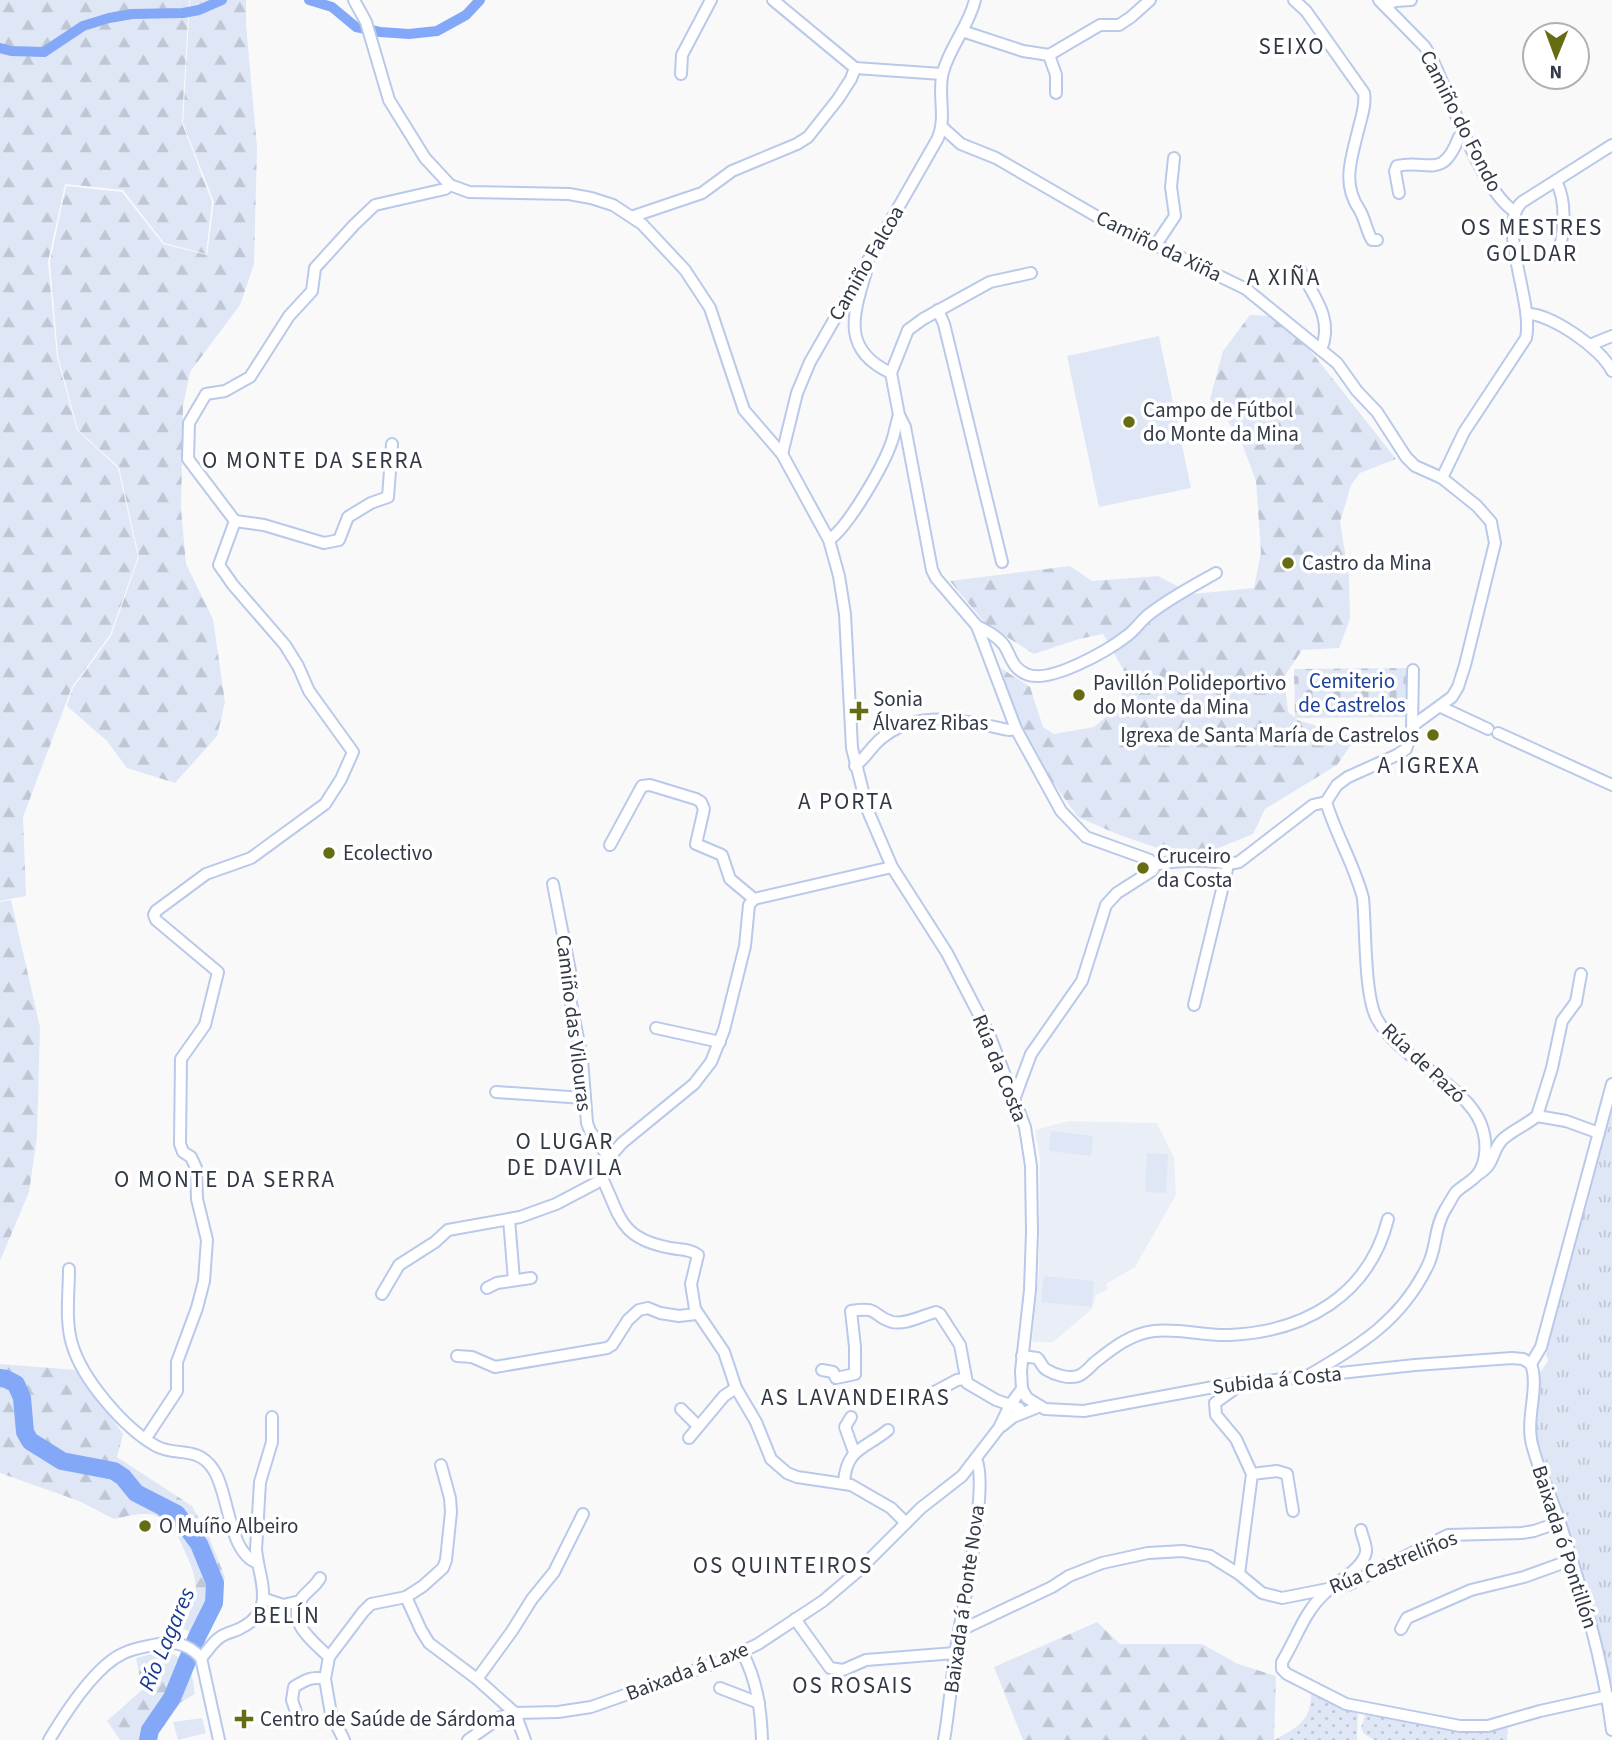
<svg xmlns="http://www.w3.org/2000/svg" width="1612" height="1740" font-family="'Source Sans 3',sans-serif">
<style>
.built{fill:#eaeef6}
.grass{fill:url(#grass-dots)}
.forest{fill:url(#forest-firs)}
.cemetery{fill:url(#cemetery-stones)}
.park{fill:url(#park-tufts)}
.pitch{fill:#dfe7f6}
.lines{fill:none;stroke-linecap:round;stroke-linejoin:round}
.canal{stroke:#83a8f8;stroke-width:10}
.river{stroke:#83a8f8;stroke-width:18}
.street-casing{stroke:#b9c9ea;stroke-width:14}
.street{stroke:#fff;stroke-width:10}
.poi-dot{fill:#656c11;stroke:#fff;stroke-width:2.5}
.labels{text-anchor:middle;stroke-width:7;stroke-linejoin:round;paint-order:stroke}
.street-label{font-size:21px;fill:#323946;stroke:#fff}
.poi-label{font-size:21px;fill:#323946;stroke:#fff;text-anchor:start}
.park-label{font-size:21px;fill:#1c3f99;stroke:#fff}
.neighbourhood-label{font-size:23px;letter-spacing:2px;fill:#323946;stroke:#fff}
.water-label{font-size:23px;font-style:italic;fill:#183a94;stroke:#fff}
</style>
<defs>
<pattern id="grass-dots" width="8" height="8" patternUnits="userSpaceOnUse" patternTransform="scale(1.75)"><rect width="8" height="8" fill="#dfe7f6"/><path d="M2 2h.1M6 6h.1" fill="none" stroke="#c0c7d4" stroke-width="1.8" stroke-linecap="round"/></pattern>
<pattern id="forest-firs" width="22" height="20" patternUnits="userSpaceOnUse" patternTransform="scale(1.75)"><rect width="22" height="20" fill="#dfe7f6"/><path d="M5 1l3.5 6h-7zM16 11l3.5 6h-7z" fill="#c0c7d4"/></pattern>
<pattern id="cemetery-stones" width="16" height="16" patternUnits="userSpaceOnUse" patternTransform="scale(1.75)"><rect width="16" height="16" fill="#dfe7f6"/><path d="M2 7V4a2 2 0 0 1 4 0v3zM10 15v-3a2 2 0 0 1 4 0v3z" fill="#c0c7d4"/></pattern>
<pattern id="park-tufts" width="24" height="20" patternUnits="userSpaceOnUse" patternTransform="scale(1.75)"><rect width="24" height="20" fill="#dfe7f6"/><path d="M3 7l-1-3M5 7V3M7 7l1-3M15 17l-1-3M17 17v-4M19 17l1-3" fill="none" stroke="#c0c7d4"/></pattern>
</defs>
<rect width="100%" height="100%" fill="#f9f9f9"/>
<!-- built -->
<path class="built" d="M1068,1121L1157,1123L1174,1158L1176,1195L1135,1267L1106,1284L1108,1289L1096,1295L1091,1310L1053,1342H1032L1039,1268L1040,1159L1035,1130Z"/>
<!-- grass -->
<g class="grass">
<path d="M1311,1690L1358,1711L1357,1740H1274C1298,1727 1312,1721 1311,1690Z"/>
<path d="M1372,1712L1456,1729L1478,1731L1508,1724L1507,1740H1374L1364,1734L1361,1728L1365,1715Z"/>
</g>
<!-- forest -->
<g class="forest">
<path d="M0,0H189L182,123L212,202L206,254L164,243L123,190L65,184L48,262L57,357L77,430L118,468L138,557L110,635L72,687L23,817L26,896L0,901Z"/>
<path d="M190,0H246V24L257,147L254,264L240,305L190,372L183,406L181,509L186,564L213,619L225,702L217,736L175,783L127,768L107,741L67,706L73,688L111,636L139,557L119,467L78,430L58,356L50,262L66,186L122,192L163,244L207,255L214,202L183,123Z"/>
<path d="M1250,315L1272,316L1310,350L1396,459L1360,473L1351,485L1340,522L1349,576L1350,619L1339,648L1302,650L1284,677L1288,712L1298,720L1356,738L1337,765L1265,809L1253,834L1209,852L1163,850L1117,834L1078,817L1052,781L1021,728L1001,668L1030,687L1043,727L1054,734L1094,727L1120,705L1124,671L1103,634L1079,639L1034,654L985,623L950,581L1070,566L1092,581L1158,576L1193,594L1254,588L1261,552L1256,481L1239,436L1210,399L1223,351Z"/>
<path d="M11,900L40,1027L37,1137L29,1192L0,1261V902Z"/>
<path d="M0,1364L77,1370L123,1434L117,1457L192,1506L209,1537L225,1577L216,1611L203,1638L182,1628C186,1617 193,1608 195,1597C198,1582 192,1567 186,1554C168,1511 157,1509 114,1519L79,1501L0,1473Z"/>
<path d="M1097,1622L1120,1644H1202L1238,1664L1276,1676L1274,1740H1023L994,1667Z"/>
<path d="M163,1651C190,1658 192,1669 195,1694L180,1703L157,1736V1740H120L107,1721L142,1690L136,1658Z"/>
</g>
<!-- cemetery -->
<path class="cemetery" d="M1408,668L1409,717L1295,718L1294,669Z"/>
<!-- park -->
<path class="park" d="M1612,1099V1692L1595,1623L1534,1428L1539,1374L1548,1361L1545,1346Z"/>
<!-- pitch -->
<g class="pitch">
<path d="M1159,336L1191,488L1099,507L1067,356Z"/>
<path d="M1051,1131L1093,1136L1091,1156L1049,1151Z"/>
<path d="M1147,1153L1168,1154L1166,1193L1145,1192Z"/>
<path d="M1044,1276L1094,1281L1092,1307L1041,1302Z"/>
<path d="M202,1718L206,1733L178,1740L173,1722Z"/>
</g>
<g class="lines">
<!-- canal -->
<g class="canal">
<path d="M309,0L332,7L356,27L380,32L409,34L437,31L466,15L480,0"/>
<path d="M0,48L11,51L44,52L83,26L109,18L132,14L183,13L199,10L222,0"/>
</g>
<!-- river -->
<path class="river" d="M0,1378L6,1379L16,1384L22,1398L25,1432L30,1441L62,1461L114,1471L123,1477L136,1493L177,1514L199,1544L215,1583L214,1603L197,1637L172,1698L150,1730L148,1740"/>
<defs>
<g id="street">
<path d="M354,0L366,22L389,100L425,158L450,185L469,192L569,194L591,198L613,205L642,224L685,270L710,308L744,410L782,454L829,540L839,576L845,614L852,748L868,811L892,867L947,953L989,1034L1025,1127L1031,1166L1032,1232L1030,1290L1021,1371L1022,1389L1027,1398L1045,1409L1084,1411L1219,1386L1415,1365L1512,1358L1523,1359L1531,1364"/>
<path d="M773,0L855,68L942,74"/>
<path d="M1294,0L1306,11L1364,93C1366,106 1361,118 1358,131C1351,159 1342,184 1359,209C1365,218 1366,230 1372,240H1377"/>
<path d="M1379,0L1425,47L1432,59C1450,96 1481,190 1514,211"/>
<path d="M1385,6L1395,1L1411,0"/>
<path d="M962,31L1023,51L1049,55L1100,25H1119L1131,17L1150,0"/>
<path d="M1049,55L1056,75V93"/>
<path d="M681,74L682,55L711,0"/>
<path d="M942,127L961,144L996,158L1096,216L1246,289L1337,363L1357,391L1377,412L1406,457L1415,466L1442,478"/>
<path d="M1556,181C1568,204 1563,231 1559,256"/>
<path d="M1399,193L1395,171L1397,166C1429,159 1442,181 1459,137L1464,135"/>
<path d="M634,216L702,193L732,171L797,144L808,137L838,99L851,79L855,68"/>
<path d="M1155,246L1175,216L1171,187L1174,158"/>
<path d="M1299,269C1314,296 1334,319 1321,350"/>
<path d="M866,272C853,315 841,350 891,373"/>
<path d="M1031,273L990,282L923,319L908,330L891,373L899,415L905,427L932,570L936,578L977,626L1016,729L1061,811L1086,837L1150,860L1154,865"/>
<path d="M938,310L944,324L1002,562"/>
<path d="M1528,314C1551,314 1602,349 1612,371"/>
<path d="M1590,345L1612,336"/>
<path d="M782,454L797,393L810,362L938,138C947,116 937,94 943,72C950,46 969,26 975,0"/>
<path d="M235,521L264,525L324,543L339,540L348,517L371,503L388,497L392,444"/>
<path d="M829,540C849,526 884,465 892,441C895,432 896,424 899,415"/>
<path d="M977,626C987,631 997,636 1004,645C1011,656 1012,668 1026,674C1049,685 1109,650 1128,635C1135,630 1140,622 1147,616C1168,599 1193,586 1216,573"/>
<path d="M1441,707L1488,729"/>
<path d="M1412,729L1413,670"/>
<path d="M1498,733L1612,785"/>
<path d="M855,766C867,757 873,743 886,735C922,709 970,722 1009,730L1016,729"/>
<path d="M1326,802L1337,785L1348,777L1397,755L1406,749L1415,724L1452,697L1458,687L1465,665L1495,543L1491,522L1477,506L1442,478L1464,432L1526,338C1534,302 1496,226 1522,202L1612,145"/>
<path d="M610,845L642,786L650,785L696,799L701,802L704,809L696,844L722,855L730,879L754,899"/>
<path d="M553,884L570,971V998L582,1059L587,1123L590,1131L609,1158"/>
<path d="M1194,1005L1228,865"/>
<path d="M656,1028L720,1042"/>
<path d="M496,1092L584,1098"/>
<path d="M1015,1097L1031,1054L1082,981L1106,905L1117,893L1153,870L1154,865C1173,861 1197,860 1217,862C1226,863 1230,865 1239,862L1313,805L1326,802"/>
<path d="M1537,1116L1552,1068L1562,1021L1576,1002L1581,974"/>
<path d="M1477,1175C1497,1163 1490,1152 1503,1139C1513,1130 1526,1125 1537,1116L1566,1121L1599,1133"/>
<path d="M602,1178C620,1215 619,1237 666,1247C677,1250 689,1248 698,1255L691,1284L695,1309L724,1352L736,1388L756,1422L771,1459L787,1473L797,1477L851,1485L891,1508L906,1523"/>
<path d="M509,1219L514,1280"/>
<path d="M69,1269C69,1293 65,1321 72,1344C82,1379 124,1428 156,1446C176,1457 197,1445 213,1469C229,1491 228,1554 258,1563C264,1591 271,1614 239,1629C233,1632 225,1633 219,1638C212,1643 207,1652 201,1658"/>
<path d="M487,1288L497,1283L531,1278"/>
<path d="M382,1294L399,1265L435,1242L448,1230L520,1217L556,1204L596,1183L602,1178L609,1158L622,1143L694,1084L711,1062L724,1030L745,946L749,905L754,899L892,867"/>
<path d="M457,1356L472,1357L495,1367L607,1348L612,1345L628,1320L639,1310L648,1308L660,1313L679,1316L696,1314"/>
<path d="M1022,1356L1037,1358C1042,1362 1041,1367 1047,1370C1055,1375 1069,1379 1078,1376C1084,1374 1089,1368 1094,1363C1113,1348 1130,1334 1154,1331C1179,1328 1204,1336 1229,1335C1305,1332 1369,1295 1388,1219"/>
<path d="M1531,1364C1540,1389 1524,1420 1533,1448C1540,1474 1552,1498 1560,1523C1582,1590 1603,1660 1612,1730"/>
<path d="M1531,1364L1541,1347L1612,1084"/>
<path d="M822,1370L833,1372L836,1378L855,1374V1347L851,1311C881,1306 871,1316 892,1322C906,1325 923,1315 936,1312L940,1314L960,1345L967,1383L996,1400L1019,1408"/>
<path d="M1309,1375C1359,1346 1402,1320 1428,1265C1437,1247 1434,1228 1445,1210C1449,1204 1452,1197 1456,1192C1462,1186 1471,1182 1477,1175C1488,1161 1487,1140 1481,1124C1466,1085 1399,1059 1377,1019C1364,996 1366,928 1363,898C1354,864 1336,835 1326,802"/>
<path d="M931,1394L957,1380L965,1379"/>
<path d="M681,1409L698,1426"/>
<path d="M851,1417L845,1427L854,1452"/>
<path d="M1002,1426L1013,1417L1038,1407"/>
<path d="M146,1438L177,1391V1362L197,1308L204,1281L207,1240L197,1199L196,1168L191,1157L183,1152L180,1144L181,1059L205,1025L218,972L156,920L154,915L156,911L206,874L251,858L325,804L341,779L353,752L309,691L298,666L285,645L233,585L219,565L235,521L188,459L189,423L206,394L225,391L250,377L289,316L312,291L315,268L354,225L375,205L445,189L450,185"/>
<path d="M689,1438L724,1396L736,1388"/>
<path d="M1252,1474L1277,1471L1287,1474L1293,1511"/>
<path d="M844,1483C846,1448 865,1449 888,1430"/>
<path d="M1361,1530C1362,1536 1367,1546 1366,1552C1363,1570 1333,1583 1323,1595C1304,1613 1296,1639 1282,1662V1669L1287,1674L1346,1704L1460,1726H1488L1540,1711L1608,1696"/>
<path d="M258,1563L256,1550L260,1482L272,1442V1417"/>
<path d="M1239,1574L1252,1474L1236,1439L1216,1415L1215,1403L1243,1383"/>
<path d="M320,1578C315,1587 308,1590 302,1598C285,1622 314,1642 329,1657"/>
<path d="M406,1597L421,1630L429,1643L477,1679"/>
<path d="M265,1599L283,1605L300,1601"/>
<path d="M795,1619L830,1668L843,1670L866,1660L955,1653"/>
<path d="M1401,1629L1407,1618L1471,1590L1524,1577L1571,1560"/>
<path d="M959,1631L1052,1587L1069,1576L1102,1563L1148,1553L1183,1551L1210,1556L1239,1574L1262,1593L1282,1598L1348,1585L1448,1535L1522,1533L1534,1531L1560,1522"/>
<path d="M742,1652C757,1680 761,1709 762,1740"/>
<path d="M720,1688L759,1703"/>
<path d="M296,1712L292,1700L294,1687C305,1680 312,1676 325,1679"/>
<path d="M49,1740C64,1715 95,1667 122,1654C131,1649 143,1647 153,1645C172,1641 187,1642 201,1658L219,1740"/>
<path d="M344,1740L331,1714L325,1679L329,1657L363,1612L371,1604L406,1597L423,1586L443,1568L446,1560L451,1512L450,1498L441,1465"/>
<path d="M468,1740L501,1717L515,1713L558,1712L591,1707L727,1659L758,1644L823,1601L857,1572L921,1508L962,1476L999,1428L1010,1405L1022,1389"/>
<path d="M525,1740L515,1713L477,1679L512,1631L532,1599L554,1572L583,1514"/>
<path d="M944,1740C949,1712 951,1683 955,1655C960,1619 990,1485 976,1459"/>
</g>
</defs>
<!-- street casing -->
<use href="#street" class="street-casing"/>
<!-- street -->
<use href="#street" class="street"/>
</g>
<!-- markers -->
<g class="poi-dot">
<circle cx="1129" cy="422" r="7"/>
<circle cx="1288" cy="563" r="7"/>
<circle cx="1079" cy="695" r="7"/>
<path d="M855.5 700.5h7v7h7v7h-7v7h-7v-7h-7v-7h7z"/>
<circle cx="1433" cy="735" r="7"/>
<circle cx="329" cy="853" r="7"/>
<circle cx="1143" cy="868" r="7"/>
<circle cx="145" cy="1526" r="7"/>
<path d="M240.5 1708.5h7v7h7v7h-7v7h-7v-7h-7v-7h7z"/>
</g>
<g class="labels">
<!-- street labels -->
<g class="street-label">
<text transform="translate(1461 121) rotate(63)" y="7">Camiño do Fondo</text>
<text transform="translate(1159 246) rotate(26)" y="7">Camiño da Xiña</text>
<text transform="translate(866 263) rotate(-60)" y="7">Camiño Falcoa</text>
<text transform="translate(574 1023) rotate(83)" y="7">Camiño das Vilouras</text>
<text transform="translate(1424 1063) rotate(43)" y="7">Rúa de Pazó</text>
<text transform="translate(1000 1068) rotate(68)" y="7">Rúa da Costa</text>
<text transform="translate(1277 1380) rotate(-6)" y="7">Subida á Costa</text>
<text transform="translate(1565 1547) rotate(72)" y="7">Baixada ó Pontillón</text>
<text transform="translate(1393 1562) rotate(-22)" y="7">Rúa Castreliños</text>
<text transform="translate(964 1599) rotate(-82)" y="7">Baixada á Ponte Nova</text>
<text transform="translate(687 1671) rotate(-21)" y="7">Baixada á Laxe</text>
</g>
<!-- poi labels -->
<g class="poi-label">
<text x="1143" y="417">Campo de Fútbol<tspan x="1143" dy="24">do Monte da Mina</tspan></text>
<text x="1302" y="570">Castro da Mina</text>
<text x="1093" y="690">Pavillón Polideportivo<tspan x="1093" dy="24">do Monte da Mina</tspan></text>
<text x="873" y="706">Sonia<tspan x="873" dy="24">Álvarez Ribas</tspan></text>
<text x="1419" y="742" text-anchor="end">Igrexa de Santa María de Castrelos</text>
<text x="343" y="860">Ecolectivo</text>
<text x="1157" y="863">Cruceiro<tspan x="1157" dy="24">da Costa</tspan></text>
<text x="159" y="1533">O Muíño Albeiro</text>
<text x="260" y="1726">Centro de Saúde de Sárdoma</text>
</g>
<!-- park labels -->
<g class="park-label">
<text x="1352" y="688">Cemiterio<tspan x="1352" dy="24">de Castrelos</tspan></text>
</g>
<!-- neighbourhood labels -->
<g class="neighbourhood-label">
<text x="1292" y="54">SEIXO</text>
<text x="1532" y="235">OS MESTRES<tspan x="1532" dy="26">GOLDAR</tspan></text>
<text x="1284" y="285">A XIÑA</text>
<text x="313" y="468">O MONTE DA SERRA</text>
<text x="1429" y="773">A IGREXA</text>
<text x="846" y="809">A PORTA</text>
<text x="565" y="1149">O LUGAR<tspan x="565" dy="26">DE DAVILA</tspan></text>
<text x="225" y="1187">O MONTE DA SERRA</text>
<text x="856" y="1405">AS LAVANDEIRAS</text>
<text x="783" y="1573">OS QUINTEIROS</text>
<text x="287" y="1623">BELÍN</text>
<text x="853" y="1693">OS ROSAIS</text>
</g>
<!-- water labels -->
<g class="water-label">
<text transform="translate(166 1639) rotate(-67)" y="8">Río Lagares</text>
</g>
</g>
<!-- north arrow -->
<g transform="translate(1556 56) rotate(181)"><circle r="33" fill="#ffffff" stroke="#adb0b5" stroke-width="2"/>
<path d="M0-5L12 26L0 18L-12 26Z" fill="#656c11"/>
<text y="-10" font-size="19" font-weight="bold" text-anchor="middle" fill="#323946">N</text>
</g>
</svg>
